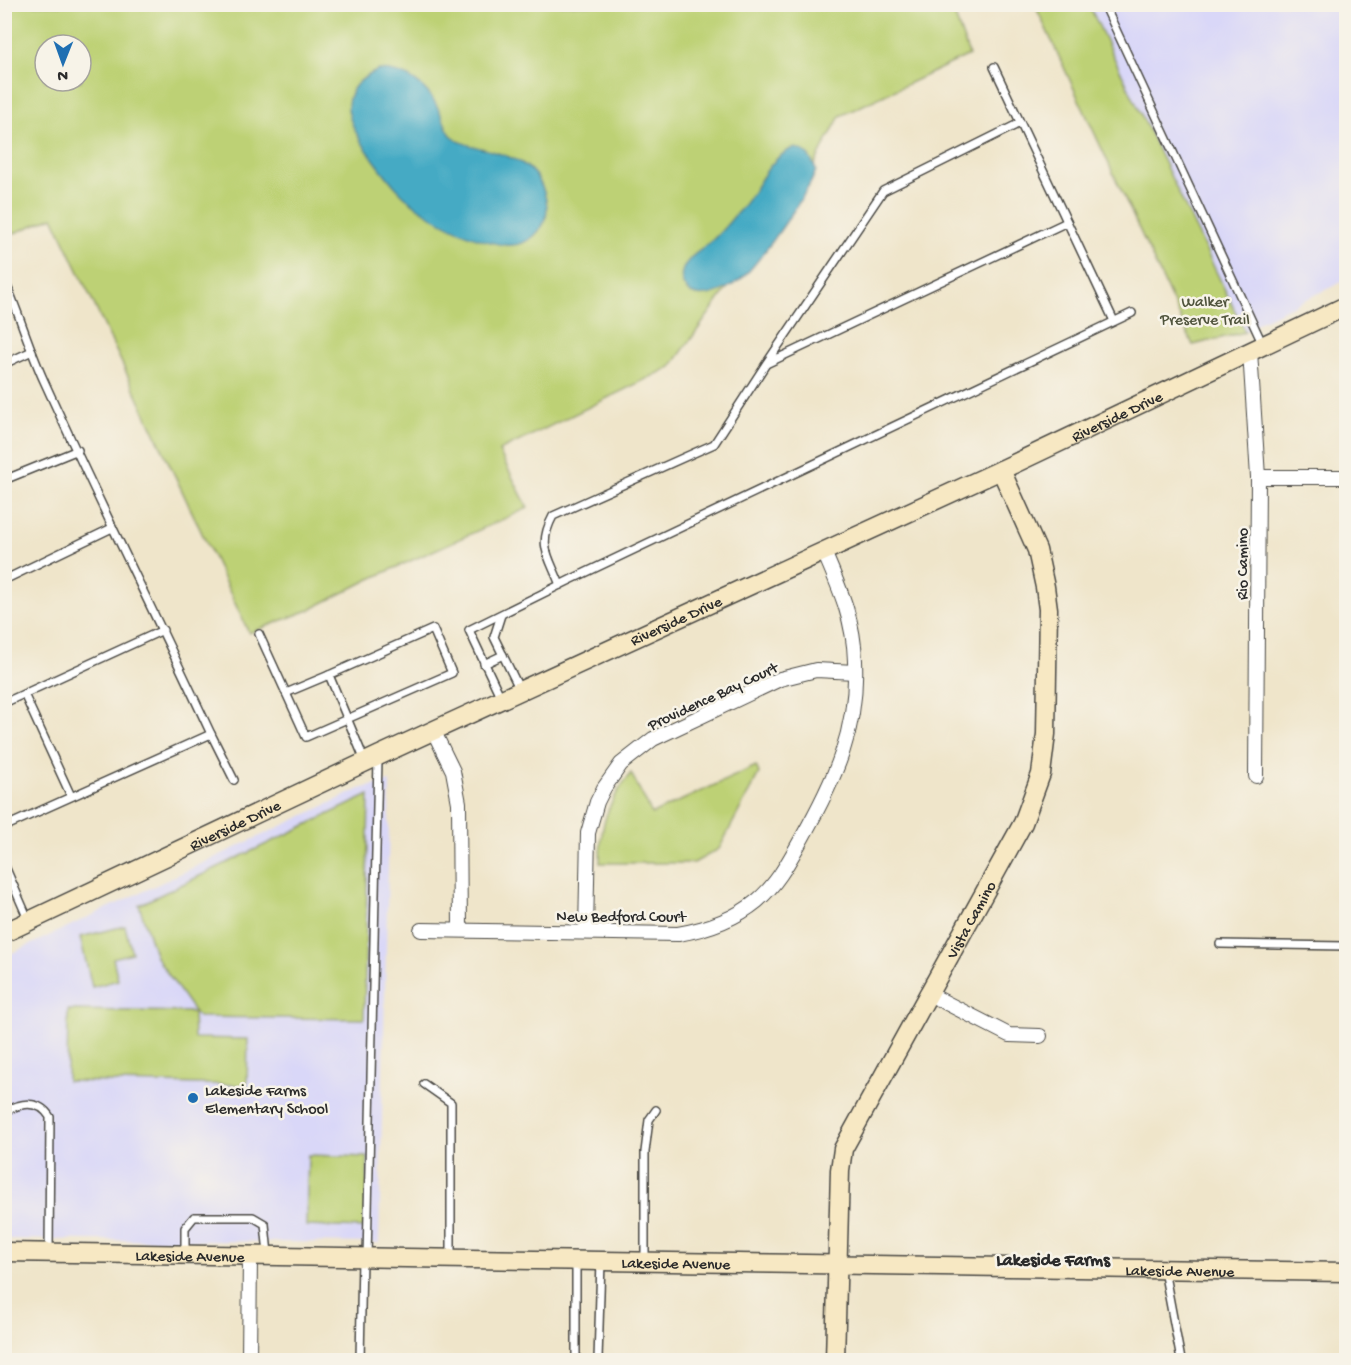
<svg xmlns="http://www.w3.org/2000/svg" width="1351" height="1365" font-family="'Gochi Hand',sans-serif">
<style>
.built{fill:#d9d7f8}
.green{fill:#bdd174;stroke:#747e50;stroke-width:1.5;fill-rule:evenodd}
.water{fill:#44aac4;stroke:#386a78;stroke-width:1.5}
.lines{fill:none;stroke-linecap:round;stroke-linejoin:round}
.lane-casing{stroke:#484743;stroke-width:10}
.street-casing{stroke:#484743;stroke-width:16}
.secondary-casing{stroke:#484743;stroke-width:21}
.lane{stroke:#fff;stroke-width:7}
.street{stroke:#fff;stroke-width:14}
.secondary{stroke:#f7e8c3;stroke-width:18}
.poi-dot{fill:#1f6fb2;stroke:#f7f3e8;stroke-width:2}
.labels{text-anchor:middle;stroke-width:5;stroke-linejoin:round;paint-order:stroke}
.park-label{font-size:16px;fill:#50543d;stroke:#f7f3e8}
.street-label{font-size:16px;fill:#2b2b2b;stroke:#f7f3e8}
.poi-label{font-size:16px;fill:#2b2b2b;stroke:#f7f3e8;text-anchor:start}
.neighbourhood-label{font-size:18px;font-weight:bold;fill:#2b2b2b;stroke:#f7f3e8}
</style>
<rect width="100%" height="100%" fill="#f7f3e8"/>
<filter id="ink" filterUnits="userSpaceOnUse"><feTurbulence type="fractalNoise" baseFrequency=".0167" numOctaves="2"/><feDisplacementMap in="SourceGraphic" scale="12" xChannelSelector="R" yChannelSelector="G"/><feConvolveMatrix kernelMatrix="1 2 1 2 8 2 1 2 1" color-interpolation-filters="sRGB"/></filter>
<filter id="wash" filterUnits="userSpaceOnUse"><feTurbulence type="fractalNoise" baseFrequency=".008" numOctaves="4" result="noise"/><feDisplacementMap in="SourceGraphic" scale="24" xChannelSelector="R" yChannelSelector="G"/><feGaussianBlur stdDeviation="1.35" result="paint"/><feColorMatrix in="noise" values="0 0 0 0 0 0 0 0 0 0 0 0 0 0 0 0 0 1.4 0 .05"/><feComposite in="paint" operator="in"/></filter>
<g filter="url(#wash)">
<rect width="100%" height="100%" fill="#efe5ca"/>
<!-- built -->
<g class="built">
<path d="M1089,5H1346V280L1261,321L1245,332Z"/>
<path d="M390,781L379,1243L5,1239L4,957L360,789Z"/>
</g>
<!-- green -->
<g class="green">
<path d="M5,5H951L969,55L840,116L811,171L671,367L499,451L528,508L368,580L309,610L249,633L53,217L5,237ZM45,45H81V81H45Z"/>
<path d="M1035,5H1089L1245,332L1193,345Z"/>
<path d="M756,766L759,773L719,849L694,863H600C600,824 607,803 631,773L652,814Z"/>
<path d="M369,795L364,1019L198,1017L156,957L139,905Z"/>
<path d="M125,926L132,953L113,958L118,980L92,987L80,937Z"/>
<path d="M68,1010L193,1012L194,1038L248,1039L247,1085L67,1081Z"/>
<path d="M308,1155L368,1157L366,1228L306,1226Z"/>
</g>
<!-- water -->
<g class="water">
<path d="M379,70C407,71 427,85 439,110C443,118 446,128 451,135C458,143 470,145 480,148C512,156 539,164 546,200C549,214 545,226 534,236C526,243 515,246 505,245C476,241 446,226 422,210C402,197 389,180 375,161C351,129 327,92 379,70Z"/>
<path d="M793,148C807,149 811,158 816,170C810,191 758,264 741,279C727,290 696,306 684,286C681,281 681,274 683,269C688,257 700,251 709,243C720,234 728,223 737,213C759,191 763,162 793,148Z"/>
</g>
</g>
<g filter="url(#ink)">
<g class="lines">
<defs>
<g id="lane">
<path d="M1104,4L1263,345"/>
<path d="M994,67L1114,321"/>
<path d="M4,279C19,313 29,348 44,381C98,500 156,616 211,734L4,827"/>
<path d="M768,363L1067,222"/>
<path d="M4,364L32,351"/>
<path d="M4,480L78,450"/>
<path d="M4,580L112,528"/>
<path d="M560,585C549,556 537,546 553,516L714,444L766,364L883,191L1020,123"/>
<path d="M501,615L494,637L520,690"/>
<path d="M259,634L286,693L329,675L365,761"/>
<path d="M484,664L503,655"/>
<path d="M286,693L306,737L452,673L433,629L329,675"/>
<path d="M24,694L71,796"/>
<path d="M501,698L469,630L570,580L1132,313"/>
<path d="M4,703L163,630"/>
<path d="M211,734L234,780"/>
<path d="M4,864L28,919"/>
<path d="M1220,944L1346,946"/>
<path d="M424,1084L451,1103V1257"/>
<path d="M4,1112C20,1103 39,1099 50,1117L49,1253"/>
<path d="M185,1255V1228L194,1217H253L265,1224L268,1254"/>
<path d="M367,1258L378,759"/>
<path d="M645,1260V1152L649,1120L656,1110"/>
<path d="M1164,1270L1181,1360"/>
<path d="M360,1360L362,1258"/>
<path d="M576,1360V1261"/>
<path d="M598,1360L601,1261"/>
</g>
<g id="street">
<path d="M1250,351L1258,477L1256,776"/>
<path d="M1258,477H1346"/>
<path d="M434,732L453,771L459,803L460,930"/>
<path d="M421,930L678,934C707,929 734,920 757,901C778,883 789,861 802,838C835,779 858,730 855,661C854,620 840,589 824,552"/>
<path d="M586,931L588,833L597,802L604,788L621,764L653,739L780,679L816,670L855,672"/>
<path d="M927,993L1009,1035L1040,1036"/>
<path d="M249,1360L250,1256"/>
</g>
<g id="secondary">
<path id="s1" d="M4,933L378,756L1001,470L1346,306"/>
<path id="s2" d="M4,1252L1346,1272"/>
<path id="s3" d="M835,1360L840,1170L843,1149L1023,823L1041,774L1046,734L1048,609L1045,587L1037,550L1001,470"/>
</g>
</defs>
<!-- lane casing -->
<use href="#lane" class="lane-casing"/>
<!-- street casing -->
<use href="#street" class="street-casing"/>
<!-- secondary casing -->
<use href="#secondary" class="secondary-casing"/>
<!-- lane -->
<use href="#lane" class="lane"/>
<!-- street -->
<use href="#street" class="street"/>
<!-- secondary -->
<use href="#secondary" class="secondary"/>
</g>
</g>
<!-- markers -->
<circle class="poi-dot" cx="193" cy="1098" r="6"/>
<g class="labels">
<!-- park labels -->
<g class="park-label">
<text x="1205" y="306">Walker<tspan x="1205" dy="18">Preserve Trail</tspan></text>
</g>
<!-- street labels -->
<g class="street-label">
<text dy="6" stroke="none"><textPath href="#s1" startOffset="1227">Riverside Drive</textPath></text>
<text transform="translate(1241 564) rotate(-90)" y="6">Rio Camino</text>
<text dy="6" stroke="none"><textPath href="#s1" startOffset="741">Riverside Drive</textPath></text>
<text transform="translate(712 695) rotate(-25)" y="6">Providence Bay Court</text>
<text dy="6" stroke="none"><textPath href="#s1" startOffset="255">Riverside Drive</textPath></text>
<text x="621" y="921">New Bedford Court</text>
<text dy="6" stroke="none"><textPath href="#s3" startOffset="474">Vista Camino</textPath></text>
<text dy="6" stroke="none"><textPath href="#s2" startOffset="186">Lakeside Avenue</textPath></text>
<text dy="6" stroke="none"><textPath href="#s2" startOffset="672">Lakeside Avenue</textPath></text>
<text dy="6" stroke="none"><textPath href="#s2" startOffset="1176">Lakeside Avenue</textPath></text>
</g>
<!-- poi labels -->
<g class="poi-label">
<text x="205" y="1095">Lakeside Farms<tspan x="205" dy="18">Elementary School</tspan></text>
</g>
<!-- neighbourhood labels -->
<g class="neighbourhood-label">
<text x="1053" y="1265">Lakeside Farms</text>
</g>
</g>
<!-- margin -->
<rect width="1351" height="1365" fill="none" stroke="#f7f3e8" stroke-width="24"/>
<!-- north arrow -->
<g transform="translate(63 63) rotate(181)"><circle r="28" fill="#f7f3e8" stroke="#a5a39c" stroke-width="1.5"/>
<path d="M0-4.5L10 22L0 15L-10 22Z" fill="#1f6fb2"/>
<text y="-9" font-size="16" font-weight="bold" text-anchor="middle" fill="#2b2b2b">N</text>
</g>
</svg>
